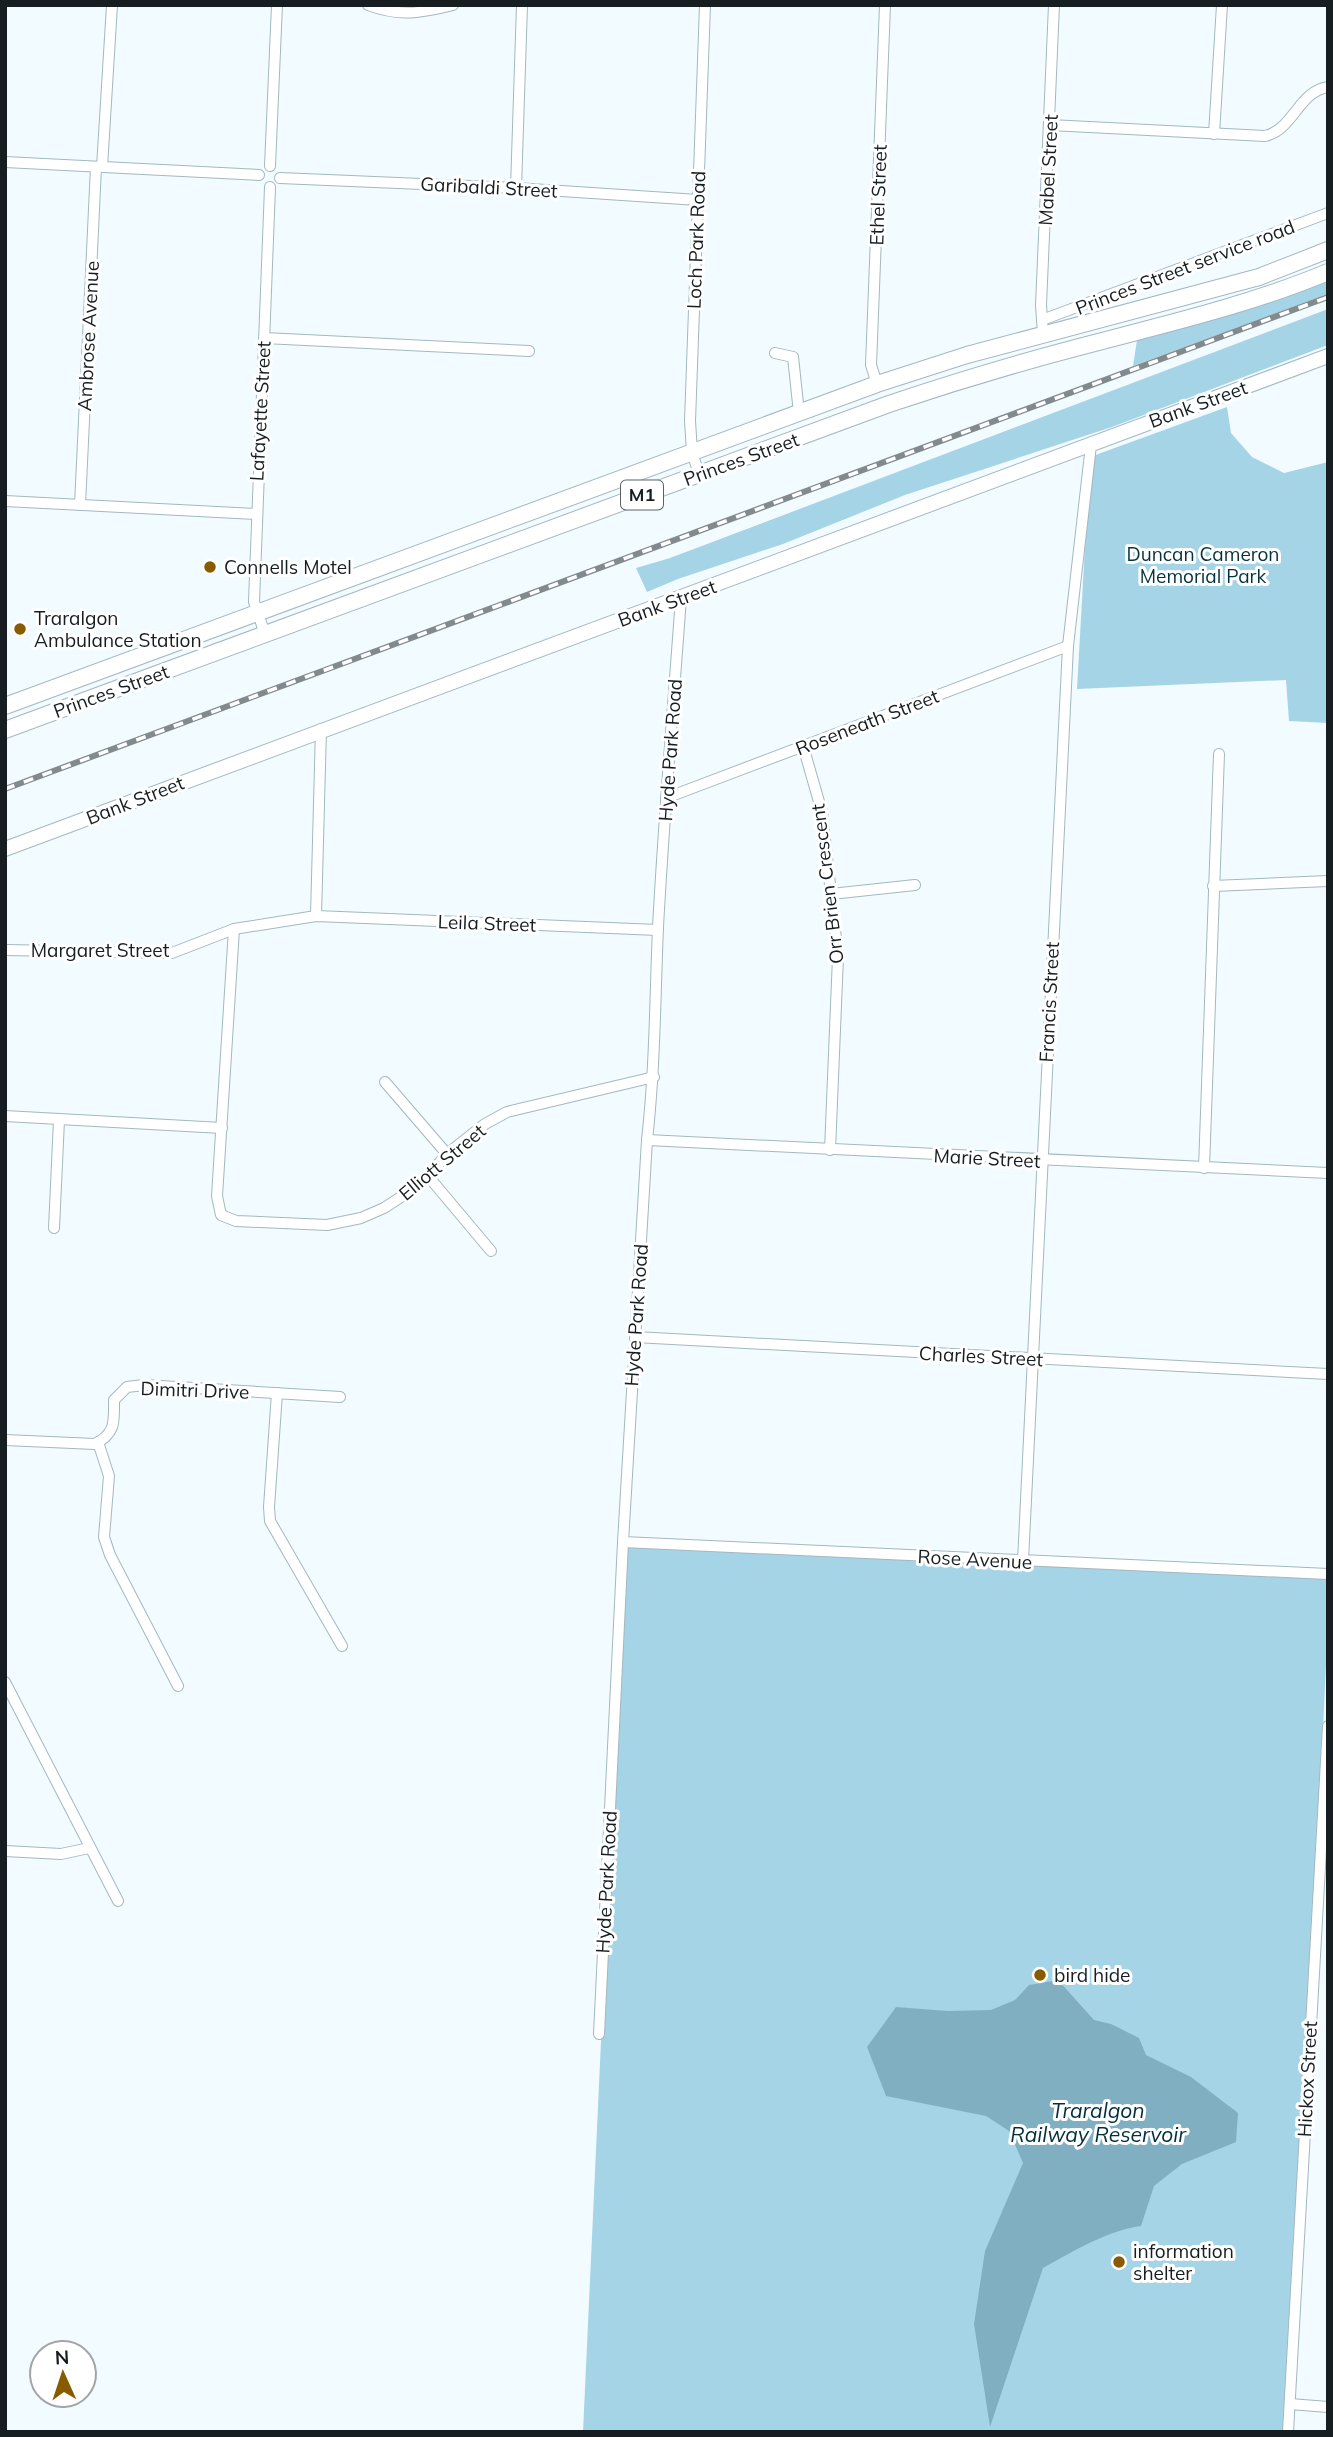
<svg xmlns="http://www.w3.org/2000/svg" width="1333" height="2437" font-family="Mulish,sans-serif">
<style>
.green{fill:#a6d4e7}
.water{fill:#81afc2}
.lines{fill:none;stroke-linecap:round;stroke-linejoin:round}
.minor-casing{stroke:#a3b8c0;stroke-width:12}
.major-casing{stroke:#a3b8c0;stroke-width:16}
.highway-casing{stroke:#a3b8c0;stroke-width:18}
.minor{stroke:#fff;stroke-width:10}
.major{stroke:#fff;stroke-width:14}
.highway{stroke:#fff;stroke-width:16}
.rail-casing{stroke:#828a8e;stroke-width:6}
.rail{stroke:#fff;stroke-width:3.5;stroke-dasharray:10;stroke-linecap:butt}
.poi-dot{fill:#895b00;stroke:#fff;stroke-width:2.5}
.labels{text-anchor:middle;stroke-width:6;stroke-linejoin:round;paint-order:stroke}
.shield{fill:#fff;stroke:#5c6264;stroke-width:2}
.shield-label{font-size:18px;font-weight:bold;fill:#161e21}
.street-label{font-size:19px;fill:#161e21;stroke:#fff}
.park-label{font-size:19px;fill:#063240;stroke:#fff}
.poi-label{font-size:19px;fill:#161e21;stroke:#fff;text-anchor:start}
.water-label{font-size:21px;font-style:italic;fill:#032f3d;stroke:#fff}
</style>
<rect width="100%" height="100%" fill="#f2fbff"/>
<!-- green -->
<g class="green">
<path d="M1328,281V294L1133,366L1137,340L1272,302Z"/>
<path d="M1328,309V345L1112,427L905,495L783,544L678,579L647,592L636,568L670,558Z"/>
<path d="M1227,407L1231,433L1252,457L1284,473L1328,462V723L1289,721L1286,680L1077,689L1090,457Z"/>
<path d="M624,1543L1328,1579V1622L1300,2221L1286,2432H583Z"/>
</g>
<!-- water -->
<path class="water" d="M1058,1980L1094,2020L1111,2024L1139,2038L1146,2055L1191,2077L1238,2113L1236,2142L1182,2164L1154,2186L1141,2226C1106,2231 1074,2251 1043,2268L990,2427L974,2324L985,2251L1023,2163L1009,2131L986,2116L886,2096L867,2047L896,2007L948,2011L991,2010L1015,2000L1029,1985Z"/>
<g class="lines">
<defs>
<g id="minor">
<path d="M368,5C400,17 420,13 453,5"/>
<path d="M1050,125L1265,136C1293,130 1299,91 1328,87"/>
<path d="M1214,134L1222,5"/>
<path d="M5,162L259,175"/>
<path d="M270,166L277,5"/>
<path d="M102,167L112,5"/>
<path d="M280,178L516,188L698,200"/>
<path d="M516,188L522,5"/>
<path d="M1042,320L1328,213"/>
<path d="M1043,334L1041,305L1054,5"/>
<path d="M264,338L529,351"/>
<path d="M775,353L793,357L799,413"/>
<path d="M877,384L871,365L885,5"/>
<path d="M699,474L692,452L690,421L705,5"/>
<path d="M5,501L256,514"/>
<path d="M80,505L96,167"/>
<path d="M265,634L254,602L270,187"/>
<path d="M803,746L822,812L838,957L830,1150"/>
<path d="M666,798L1068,646"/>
<path d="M1213,886L1328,881"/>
<path d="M831,894L915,885"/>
<path d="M316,916L321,729"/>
<path d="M234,929L217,1196L221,1215L236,1221L327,1225L361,1218L384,1208L404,1195L428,1176L447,1154L485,1124L507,1112L654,1077"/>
<path d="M5,950L172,953L234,929L316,916L658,930"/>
<path d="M385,1082L447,1154"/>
<path d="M5,1116L222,1128"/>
<path d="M647,1140L1328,1173"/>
<path d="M1204,1168L1219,754"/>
<path d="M428,1176L491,1251"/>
<path d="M54,1228L59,1120"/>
<path d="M635,1337L1328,1374"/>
<path d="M277,1393L269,1507L270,1521L342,1646"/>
<path d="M5,1440L95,1444C116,1433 114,1422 114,1400L127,1387L144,1385L340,1397"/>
<path d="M98,1442L109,1476L104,1537L110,1555L178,1686"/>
<path d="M623,1542L1328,1574"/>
<path d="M1023,1561L1068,646L1091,445"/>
<path d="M5,1682L118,1901"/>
<path d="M5,1851L61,1854L89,1848"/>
<path d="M599,2034L623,1542L647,1140C655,1069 655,999 658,927C664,817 673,707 681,598"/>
<path d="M1290,2404L1328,2407"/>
<path d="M1288,2432L1328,1726"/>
</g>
<path id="major" d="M5,849L1328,356"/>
<g id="highway">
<path d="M5,706L877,384L967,355L1259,277L1328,250"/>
<path d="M5,730L889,404C954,382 1018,363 1083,346C1166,324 1249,305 1328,272"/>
</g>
</defs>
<!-- minor casing -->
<use href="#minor" class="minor-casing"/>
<!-- major casing -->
<use href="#major" class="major-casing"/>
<!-- highway casing -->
<use href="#highway" class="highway-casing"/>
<!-- minor -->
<use href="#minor" class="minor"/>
<!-- major -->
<use href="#major" class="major"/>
<!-- highway -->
<use href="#highway" class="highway"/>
<defs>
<path id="rail" d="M5,789L1328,297"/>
</defs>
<!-- rail casing -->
<use href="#rail" class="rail-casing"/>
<!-- rail -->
<use href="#rail" class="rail"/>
</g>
<!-- markers -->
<g class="poi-dot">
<circle cx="210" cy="567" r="7"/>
<circle cx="20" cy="629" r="7"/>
<circle cx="1040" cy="1975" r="7"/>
<circle cx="1119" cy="2262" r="7"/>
</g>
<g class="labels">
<!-- shield labels -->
<rect class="shield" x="621" y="480.5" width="42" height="29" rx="5"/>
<g class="shield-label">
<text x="642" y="501">M1</text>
</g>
<!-- street labels -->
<g class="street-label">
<text transform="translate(1048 170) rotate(-87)" y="7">Mabel Street</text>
<text transform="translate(489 187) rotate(3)" y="7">Garibaldi Street</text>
<text transform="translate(878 195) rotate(-88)" y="7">Ethel Street</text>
<text transform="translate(696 240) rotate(-88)" y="7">Loch Park Road</text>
<text transform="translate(1185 267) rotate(-21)" y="7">Princes Street service road</text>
<text transform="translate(88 336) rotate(-87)" y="7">Ambrose Avenue</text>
<text transform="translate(1198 404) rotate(-20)" y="7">Bank Street</text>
<text transform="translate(260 411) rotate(-87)" y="7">Lafayette Street</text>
<text transform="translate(741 459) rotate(-20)" y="7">Princes Street</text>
<text transform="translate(667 603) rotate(-20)" y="7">Bank Street</text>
<text transform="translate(111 691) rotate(-20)" y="7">Princes Street</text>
<text transform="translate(867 722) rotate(-21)" y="7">Roseneath Street</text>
<text transform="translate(670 750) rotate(-86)" y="7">Hyde Park Road</text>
<text transform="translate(135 800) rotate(-21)" y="7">Bank Street</text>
<text transform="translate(827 884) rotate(-97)" y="7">Orr Brien Crescent</text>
<text transform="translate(487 923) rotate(2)" y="7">Leila Street</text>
<text x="100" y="957">Margaret Street</text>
<text transform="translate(1049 1002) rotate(-87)" y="7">Francis Street</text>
<text transform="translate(987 1158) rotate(3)" y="7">Marie Street</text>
<text transform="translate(442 1162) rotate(-40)" y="7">Elliott Street</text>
<text transform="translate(636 1315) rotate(-86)" y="7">Hyde Park Road</text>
<text transform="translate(981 1356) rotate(3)" y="7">Charles Street</text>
<text transform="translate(195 1390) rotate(2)" y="7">Dimitri Drive</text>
<text transform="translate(975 1559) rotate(3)" y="7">Rose Avenue</text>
<text transform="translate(606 1882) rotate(-87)" y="7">Hyde Park Road</text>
<text transform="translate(1307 2079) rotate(-87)" y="7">Hickox Street</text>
</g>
<!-- park labels -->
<g class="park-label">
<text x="1203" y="561">Duncan Cameron<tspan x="1203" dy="22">Memorial Park</tspan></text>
</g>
<!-- poi labels -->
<g class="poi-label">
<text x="224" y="574">Connells Motel</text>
<text x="34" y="625">Traralgon<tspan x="34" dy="22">Ambulance Station</tspan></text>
<text x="1054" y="1982">bird hide</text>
<text x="1133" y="2258">information<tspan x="1133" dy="22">shelter</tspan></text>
</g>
<!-- water labels -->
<g class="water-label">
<text x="1098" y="2118">Traralgon<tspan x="1098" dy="24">Railway Reservoir</tspan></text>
</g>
</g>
<!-- border -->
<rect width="1333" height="2437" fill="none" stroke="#161e21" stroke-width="14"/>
<!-- north arrow -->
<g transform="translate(63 2374) rotate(357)"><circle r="33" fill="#ffffff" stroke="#a2a5a6" stroke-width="2"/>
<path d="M0-5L12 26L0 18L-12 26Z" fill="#895b00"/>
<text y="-10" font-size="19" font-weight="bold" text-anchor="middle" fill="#161e21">N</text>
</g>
</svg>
